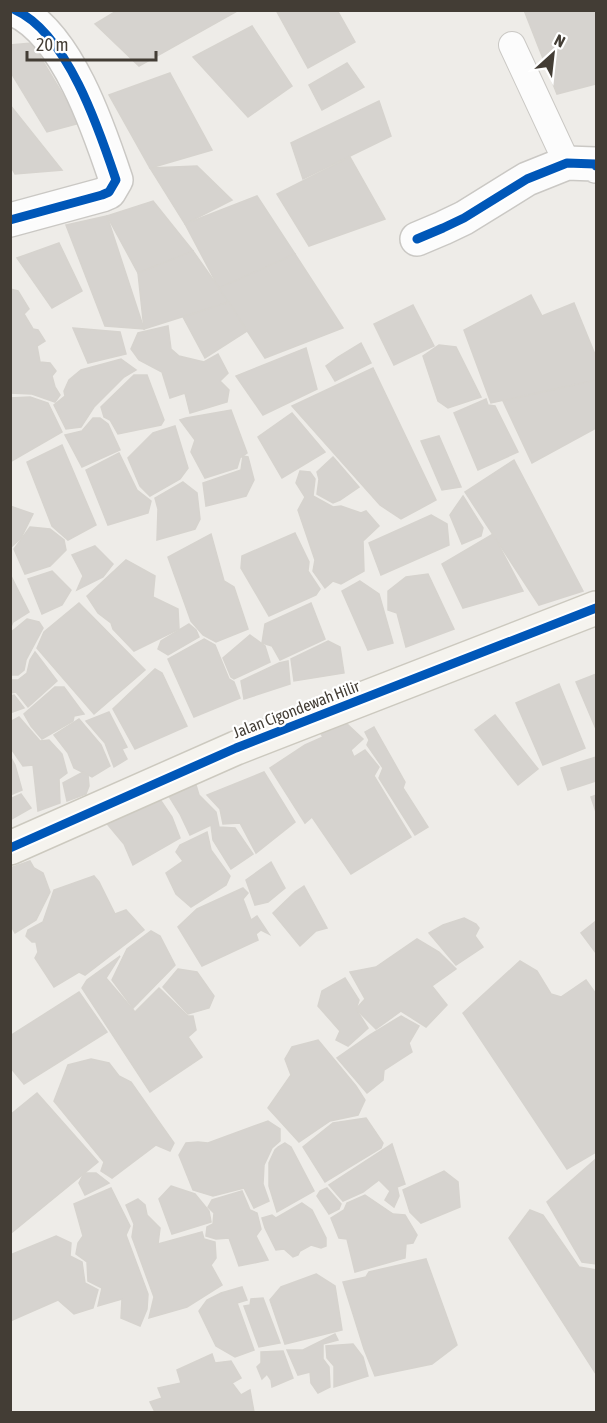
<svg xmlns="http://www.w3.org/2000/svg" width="607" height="1423" font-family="'Asap Condensed',sans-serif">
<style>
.building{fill:#d6d3cf;stroke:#d6d3ce;stroke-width:1.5}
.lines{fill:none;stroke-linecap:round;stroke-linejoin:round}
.lane-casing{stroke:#cac8c4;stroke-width:28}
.street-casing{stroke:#cac8c4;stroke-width:36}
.secondary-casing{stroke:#ccc9bf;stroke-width:36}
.lane{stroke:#fcfcfc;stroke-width:26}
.street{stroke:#fcfcfc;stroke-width:33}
.secondary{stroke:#f5f3ee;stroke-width:33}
.cycleway-casing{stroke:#fff;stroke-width:13}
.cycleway{stroke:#0057b8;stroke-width:9}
.labels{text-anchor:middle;stroke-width:4.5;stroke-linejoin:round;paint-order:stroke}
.street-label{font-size:16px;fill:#433d35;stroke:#fff}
</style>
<rect width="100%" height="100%" fill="#eeece8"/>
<!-- building -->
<g class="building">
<path d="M118,10H239L139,66L95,24Z"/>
<path d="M276,10H337L355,42L308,68Z"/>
<path d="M524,10H596V84L557,94Z"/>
<path d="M252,26L292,86L248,117L193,57Z"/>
<path d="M32,43L80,123L47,132L10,71V45Z"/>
<path d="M347,63L364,87L322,110L309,85Z"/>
<path d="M170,73L212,150L150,168L109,95Z"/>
<path d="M379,101L391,136L303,179L291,143Z"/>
<path d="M10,105L62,170L15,174L10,165Z"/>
<path d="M350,157L385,219L309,246L277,194Z"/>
<path d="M197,166L232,200L185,224L150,168Z"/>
<path d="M257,196L295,254L219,288L185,224Z"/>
<path d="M153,201L193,251L138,273L107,216Z"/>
<path d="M107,216L144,329L105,326L66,225Z"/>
<path d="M59,243L82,291L52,308L17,258Z"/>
<path d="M193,251L229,302L144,329L138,273Z"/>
<path d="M295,254L343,328L265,358L219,288Z"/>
<path d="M10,289L18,291L29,309L24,314L33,329L38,330L45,341L37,346L40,362L50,363L56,371L52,376L55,387L60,395L55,402L32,394L10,393Z"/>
<path d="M531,295L542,316L574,303L596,357V380L491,403L464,330Z"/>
<path d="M229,302L247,331L205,358L183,317Z"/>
<path d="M413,305L434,346L394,365L374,324Z"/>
<path d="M168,326L171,349L179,356L204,362L218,354L228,373L220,381L229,390L227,402L190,413L185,393L170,398L162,372L139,360L131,349L138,333Z"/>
<path d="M73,328L120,332L126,354L88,363Z"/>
<path d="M361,343L371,363L335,381L326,366L338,357Z"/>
<path d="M439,345L456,347L481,397L448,408L438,401L423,356Z"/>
<path d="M306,348L317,389L263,415L236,376Z"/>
<path d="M121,359L136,370L124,377L94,407L81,427L66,429L54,405L65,396L64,391L69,380L81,370Z"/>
<path d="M373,368L436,500L401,519L380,505L292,406Z"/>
<path d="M134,375H147L164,420L161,425L118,434L110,420L104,417L101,407Z"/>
<path d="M596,380V428L532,463L503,401Z"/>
<path d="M30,397L48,403L62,432L10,462V398Z"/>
<path d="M486,399L488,405L495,406L518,452L478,470L454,413Z"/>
<path d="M231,410L247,453L240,458L237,468L205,478L191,452L195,440L180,420L186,418Z"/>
<path d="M292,413L325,452L282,478L258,437Z"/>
<path d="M93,418H100L108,424L120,450L82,467L65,435L82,431Z"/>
<path d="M175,426L188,468L180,479L150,496L140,486L128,458L153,433Z"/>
<path d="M439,436L461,487L442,490L421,441Z"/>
<path d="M62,445L96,525L68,540L52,526L27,462Z"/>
<path d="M119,453L137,490L151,501L148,513L108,525L86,470Z"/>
<path d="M243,456L248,457L254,480L246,496L206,506L203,483L241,470Z"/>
<path d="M333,457L359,487L340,500L333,503L317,494L319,479L317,472Z"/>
<path d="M514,460L583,591L539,605L465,492Z"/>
<path d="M300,471L310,472L315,479L313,496L333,507L341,506L361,513L366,511L379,526L363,541L364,571L341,584L333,581L325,588L313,571L315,560L298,510L305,497L296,483Z"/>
<path d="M183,482L197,493L200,519L195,529L157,540L158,509L155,498Z"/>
<path d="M463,496L483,528L481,536L462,544L450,515Z"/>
<path d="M10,506L33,514L21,538L10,548Z"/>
<path d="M431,515L447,524L449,545L381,575L369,543Z"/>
<path d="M30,527L50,529L64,540L66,550L50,566L25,574L14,549Z"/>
<path d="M295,533L309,562L308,571L320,589L316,595L269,616L241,568L242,556Z"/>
<path d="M211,534L224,581L234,587L248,629L216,642L203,635L191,621L168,557Z"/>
<path d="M493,534L523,591L463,608L442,564Z"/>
<path d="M95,546L113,564L103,577L77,590L83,576L72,555Z"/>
<path d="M126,560L155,576L153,597L178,609L179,629L134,651L113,629L111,623L98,613L87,596Z"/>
<path d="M52,571L71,590L62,605L42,614L28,579Z"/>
<path d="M10,574L29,612L13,622L10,629Z"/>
<path d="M428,574L454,629L406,647L397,613L388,610V591L406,577Z"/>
<path d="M360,581L379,594L393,643L368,650L342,591Z"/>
<path d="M79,603L145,670L94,714L37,648L44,632Z"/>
<path d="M311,603L325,639L280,660L272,646L262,643L265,624Z"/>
<path d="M27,619L39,622L43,628L26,660L24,670L18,675H10V633Z"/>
<path d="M189,624L196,630L199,637L168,655L158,649L161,641Z"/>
<path d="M250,635L265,646L270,662L234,679L231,677L223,658Z"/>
<path d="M204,639L215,645L229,679L234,682L240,698L194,717L168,659Z"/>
<path d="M328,641L340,647L344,673L294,681L291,659Z"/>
<path d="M35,652L57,681L28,707L16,692L10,693V680H18L27,673L30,660Z"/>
<path d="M288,661L290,684L244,699L241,681L279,663Z"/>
<path d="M155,669L162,673L187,726L135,749L113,709Z"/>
<path d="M596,674V729L576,682Z"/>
<path d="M559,684L585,748L543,765L516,703Z"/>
<path d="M55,687H64L84,714L74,716L73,721L42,739L31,726L24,714Z"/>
<path d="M14,695L24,708L10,713V696Z"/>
<path d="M109,712L127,747L122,749L127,759L114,767L105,743L86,721Z"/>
<path d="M495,715L538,769L518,785L475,730Z"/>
<path d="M19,717L40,741L49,740L62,754L67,773L59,779L60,803L38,811L33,765L23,766L10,747V722Z"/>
<path d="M79,719L101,745L110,766L92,777L74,768L68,753L54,735Z"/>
<path d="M346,723L363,739L351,750L354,757L365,750L379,767L374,776L411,837L351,874L312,817L305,823L270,768L305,745L323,737L320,732Z"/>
<path d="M374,727L405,782L403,788L428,827L415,835L379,778L383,768L367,745L369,740L365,732Z"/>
<path d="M10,756L15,765L22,790L10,795Z"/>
<path d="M596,757V781L568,790L561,768Z"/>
<path d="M83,772L88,775L89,786L86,794L67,801L63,783Z"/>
<path d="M264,772L295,822L256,853L240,823L223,824L220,809L207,795Z"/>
<path d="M190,782L196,785L199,795L216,812L219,827L235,828L253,854L231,869L213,840L211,825L190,835L180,814L167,793Z"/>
<path d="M21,794L31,808L10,820V799Z"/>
<path d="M596,795V812L591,797Z"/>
<path d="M159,798L172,817L180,838L133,865L124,844L104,820Z"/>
<path d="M207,832L211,850L230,876L226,885L191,907L176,894L166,873L183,861L176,852L180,845Z"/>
<path d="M30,861L34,868L43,873L50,892L36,920L15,933L10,924V868Z"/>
<path d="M271,862L285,888L268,902L255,905L246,880Z"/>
<path d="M94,876L99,882L115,914L126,910L144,930L85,975L79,972L54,987L35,958L38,952L36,942H32L26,936L28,930L43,922L54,890Z"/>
<path d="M304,886L327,928L316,931L300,946L273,913L295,892Z"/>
<path d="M243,888L248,893L243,899L251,920L257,916L269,934L261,930L256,934L258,940L202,966L178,927L197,909Z"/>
<path d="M464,918L476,924L479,928L475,936L483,947L456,965L429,933L443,925Z"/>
<path d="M596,921V953L581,933Z"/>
<path d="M151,931L160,936L175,965L133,1008L112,980L127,949Z"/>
<path d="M417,939L439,952L456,969L432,986L447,1005L426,1027L401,1011L376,1029L356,1009L365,999L350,972L376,967Z"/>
<path d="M120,956L106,978L135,1012L159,988L188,1016H193L196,1030L188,1037L202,1057L150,1092L82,988L87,980Z"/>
<path d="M520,961L537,971L551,994L561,997L586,980L596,994V1152L567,1169L463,1013Z"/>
<path d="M178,969L197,972L214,996L209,1008L188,1014L163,987Z"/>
<path d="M345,978L359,1000L356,1009L368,1028L348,1046L336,1040L340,1031L318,1006L322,991Z"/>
<path d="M79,992L107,1032L24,1084L10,1067V1036Z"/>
<path d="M401,1016L419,1026L409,1043L412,1052L384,1070L383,1080L367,1093L337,1058L370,1035Z"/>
<path d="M318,1040L356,1086L365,1100L358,1115L330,1121L299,1142L268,1108L291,1075L285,1059L292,1047Z"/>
<path d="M91,1059L109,1063L119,1076L131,1082L174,1143L170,1151L156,1145L112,1178L101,1171L104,1162L54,1101L68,1065Z"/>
<path d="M37,1093L98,1162L10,1234V1115Z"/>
<path d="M366,1118L383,1143L381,1148L325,1182L303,1147L333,1123Z"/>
<path d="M268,1121L280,1129V1141L272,1148L264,1165L263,1184L269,1201L254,1208L244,1188L213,1196L193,1190L179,1155L186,1143L198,1142L208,1143Z"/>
<path d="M285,1143L291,1147L314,1191L277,1212L269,1186V1163L275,1150L278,1147Z"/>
<path d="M392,1144L405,1184L397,1187L399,1196L394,1207L385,1200L390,1191L379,1180L363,1192L343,1201L329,1185Z"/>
<path d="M596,1159V1264L582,1262L547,1202Z"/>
<path d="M444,1171L458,1182L460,1207L421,1223L410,1212L403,1190Z"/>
<path d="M84,1173H96L109,1183L85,1195L79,1183Z"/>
<path d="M171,1186L195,1194L209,1211L211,1222L172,1234L159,1199Z"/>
<path d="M111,1188L130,1226L126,1235L148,1294L147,1309L140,1326L121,1318L122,1299L98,1306L102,1288L88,1281L87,1262L76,1254L78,1243L83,1236L74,1204Z"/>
<path d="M327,1188L341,1204L339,1209L329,1214L317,1196L320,1191Z"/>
<path d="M242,1191L250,1210L257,1213L261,1229L256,1236L268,1260L239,1266L229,1238L216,1239L206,1236L207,1227L213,1224L214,1213L208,1207L212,1200Z"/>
<path d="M365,1195L393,1214L405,1215L417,1235L413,1243L406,1244L405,1258L355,1272L347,1239L339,1238L331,1218L344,1210L347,1203Z"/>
<path d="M138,1199L145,1205L147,1215L160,1228L158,1244L202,1232L204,1239L215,1242L216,1258L211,1265L222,1285L187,1307L149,1318L154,1297L132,1237L134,1224L126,1205Z"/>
<path d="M302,1203L312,1210L326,1238V1246L321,1248L311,1245L300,1251L298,1255L293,1257L284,1249L276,1250L265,1228L262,1218L272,1215L276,1218Z"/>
<path d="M530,1210L543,1215L579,1267L596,1270V1374L509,1238Z"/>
<path d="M56,1236L71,1243L70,1256L82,1262L85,1283L98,1290L93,1308L74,1314L58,1300L10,1321V1255Z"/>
<path d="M426,1259L457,1345L432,1364L375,1376L364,1349L343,1282L366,1277L369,1272Z"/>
<path d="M316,1274L335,1286L342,1330L285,1344L270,1300L281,1287Z"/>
<path d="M242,1287L247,1300L237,1303L254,1350L235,1357L216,1346L199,1311L207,1300L221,1293Z"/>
<path d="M263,1298L280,1343L259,1347L244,1306L250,1305L251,1299Z"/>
<path d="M335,1334L338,1340L323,1344V1359L329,1367L330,1387L318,1393L311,1383L310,1372L298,1375L287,1350H303Z"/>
<path d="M353,1344L363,1357L368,1376L334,1387V1366L327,1358L326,1346Z"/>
<path d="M283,1351L293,1378L272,1387L271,1380L267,1374L262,1379L257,1367L261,1363V1352Z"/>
<path d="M212,1354L215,1363L231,1361L241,1378L232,1383L241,1395L250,1390L254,1412H155L150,1402L162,1398L158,1388L181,1383L177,1370Z"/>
</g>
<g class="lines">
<defs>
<path id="lane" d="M512,45L567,163"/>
<g id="street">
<path d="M10,220L102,195L109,192L116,180C99,129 67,33 15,10"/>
<path d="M417,239L443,228L464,218L527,179L567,163L595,164L596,166"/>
</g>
<path id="secondary" d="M10,848L236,748L596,608"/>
</defs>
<!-- lane casing -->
<use href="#lane" class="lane-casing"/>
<!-- street casing -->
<use href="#street" class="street-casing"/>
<!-- secondary casing -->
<use href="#secondary" class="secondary-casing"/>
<!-- lane -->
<use href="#lane" class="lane"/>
<!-- street -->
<use href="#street" class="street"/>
<!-- secondary -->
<use href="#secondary" class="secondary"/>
<defs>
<g id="cycleway">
<path d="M10,220L102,195L109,192L116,180C99,129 67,33 15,10"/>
<path d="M417,239L443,228L464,218L527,179L567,163L595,164L596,166"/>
<path d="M10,848L236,748L596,608"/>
</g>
</defs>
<!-- cycleway casing -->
<use href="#cycleway" class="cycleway-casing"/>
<!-- cycleway -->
<use href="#cycleway" class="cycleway"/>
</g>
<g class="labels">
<!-- street labels -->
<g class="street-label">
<text transform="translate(296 709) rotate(-21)" y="6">Jalan Cigondewah Hilir</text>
</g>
</g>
<!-- border -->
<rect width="607" height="1423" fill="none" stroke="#433d35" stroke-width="24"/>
<!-- north arrow -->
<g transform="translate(553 54) rotate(27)" stroke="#ffffff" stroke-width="4.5" paint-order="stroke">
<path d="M0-4.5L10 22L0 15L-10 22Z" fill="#433d35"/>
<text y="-9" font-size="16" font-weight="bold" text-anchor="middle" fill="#433d35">N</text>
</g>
<!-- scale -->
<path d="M27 51v9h129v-9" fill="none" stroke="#433d35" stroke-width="3"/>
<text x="36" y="51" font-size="18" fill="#433d35" stroke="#ffffff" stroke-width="4.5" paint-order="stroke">20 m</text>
</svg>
